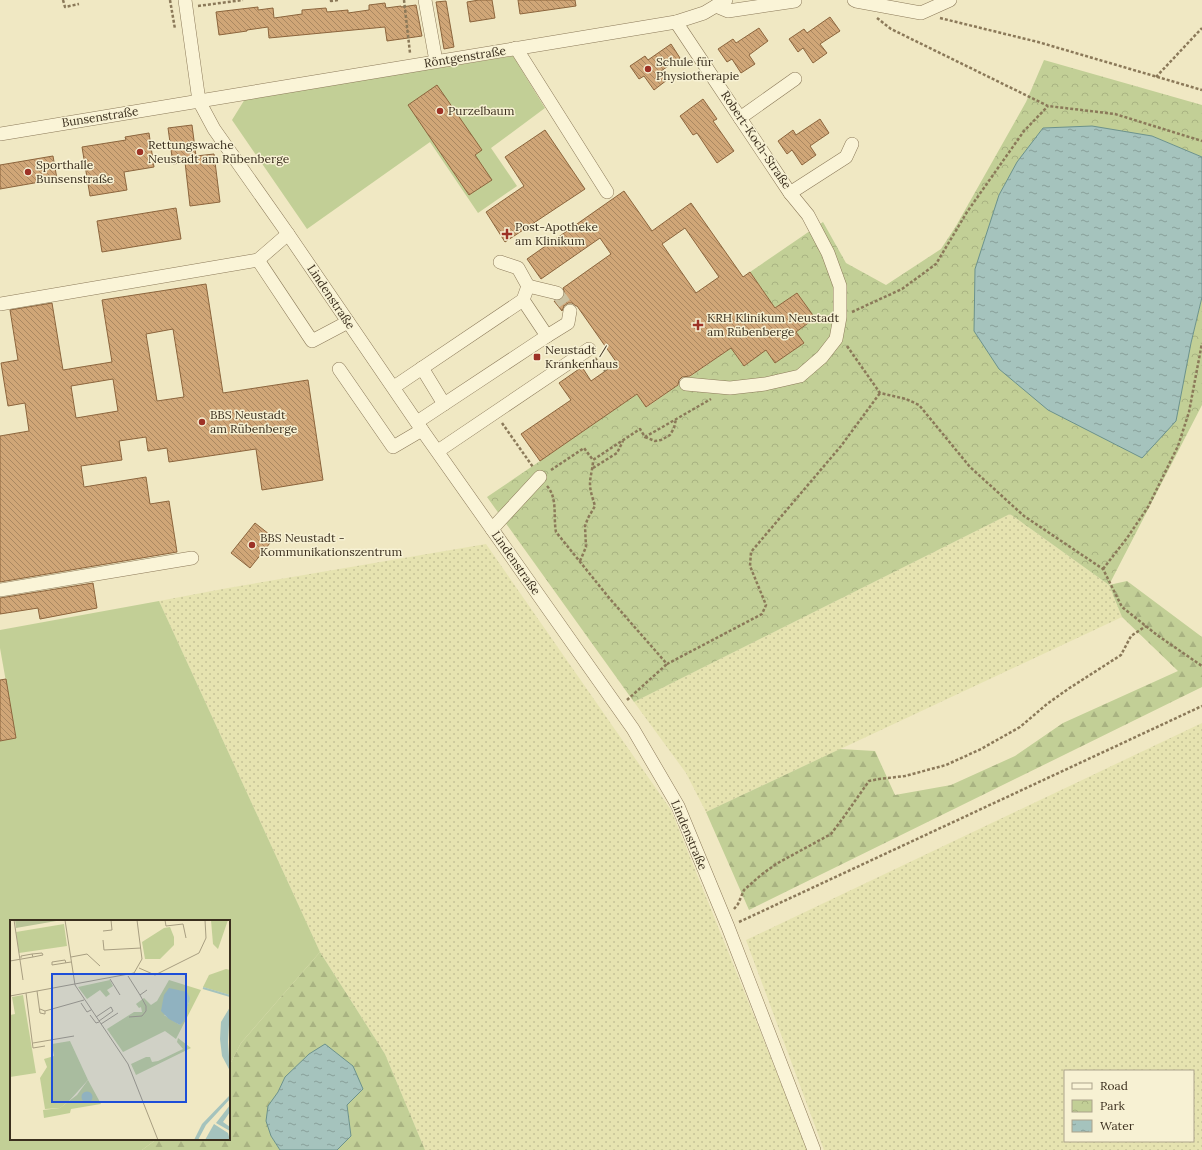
<svg xmlns="http://www.w3.org/2000/svg" width="1202" height="1150" font-family="Lora,serif">
<style>
.farmland{fill:url(#farmland-dots);fill-rule:evenodd}
.green{fill:#c2cf96}
.forest{fill:url(#forest-firs)}
.park{fill:url(#park-crowns)}
.water{fill:url(#water-ripples);stroke:#6c928c}
.building{fill:url(#building-back-hatch);stroke:#8c653d;fill-rule:evenodd}
.lines{fill:none;stroke-linecap:round;stroke-linejoin:round}
.minor-tunnel{stroke:#ccc3a2;stroke-width:13;stroke-dasharray:13 6;stroke-linecap:butt}
.minor-casing{stroke:#8b7959;stroke-width:14}
.path{stroke:#8b7959;stroke-width:2.5;stroke-dasharray:3 2;stroke-linecap:butt}
.minor{stroke:#faf4d7;stroke-width:13}
.poi-dot{fill:#9d3226;stroke:#f7f1d3;stroke-width:1.5}
.labels{text-anchor:middle;stroke-width:3;stroke-linejoin:round;paint-order:stroke}
.street-label{font-size:12px;fill:#3b2f1e;stroke:#f7f1d3}
.poi-label{font-size:12px;fill:#3b2f1e;stroke:#f7f1d3;text-anchor:start}
.inset-river{fill:none;stroke:#a5c3bd;stroke-width:2}
.inset-road{fill:none;stroke:#a89e81;stroke-width:1}
.view{fill:#1d4ed8;fill-opacity:0.15;stroke:#1d4ed8;stroke-width:2}
.inset-edge{fill:none;stroke:#3b2f1e;stroke-width:2}
</style>
<defs>
<pattern id="farmland-dots" width="8" height="8" patternUnits="userSpaceOnUse"><rect width="8" height="8" fill="#e6e3b0"/><path d="M2 2h.1M6 6h.1" fill="none" stroke="#c6c397" stroke-width="1.8" stroke-linecap="round"/></pattern>
<pattern id="forest-firs" width="22" height="20" patternUnits="userSpaceOnUse"><rect width="22" height="20" fill="#c2cf96"/><path d="M5 1l3.5 6h-7zM16 11l3.5 6h-7z" fill="#a8b281"/></pattern>
<pattern id="park-crowns" width="20" height="18" patternUnits="userSpaceOnUse"><rect width="20" height="18" fill="#c2cf96"/><path d="M2 6a3 3 0 1 1 6 0M12 15a3 3 0 1 1 6 0" fill="none" stroke="#a8b281"/></pattern>
<pattern id="water-ripples" width="26" height="14" patternUnits="userSpaceOnUse"><rect width="26" height="14" fill="#a5c3bd"/><path d="M2 4q2-2 4 0t4 0M15 11q2-2 4 0t4 0" fill="none" stroke="#889f99"/></pattern>
<pattern id="building-back-hatch" width="6" height="6" patternUnits="userSpaceOnUse"><rect width="6" height="6" fill="#d0a677"/><path d="M-1 5l2 2M0 0l6 6M5-1l2 2" fill="none" stroke="#aa8861"/></pattern>
</defs>
<rect width="100%" height="100%" fill="#f0e8c3"/>
<!-- farmland -->
<g class="farmland">
<path d="M1010,514L1109,585L1122,617L706,812L686,773L634,702Z"/>
<path d="M486,544L671,810L808,1150H425L385,1054L320,952L159,601L228,588Z"/>
<path d="M1202,723V1150H824L746,940ZM1065,1071H1193V1141H1065Z"/>
</g>
<!-- green -->
<g class="green">
<path d="M513,56L545,108L491,148L517,186L478,213L430,142L307,229L232,120L245,99Z"/>
<path d="M159,601L320,952L241,1043L229,1066V921H11V1139H157L142,1150H0V741L16,738L0,648V630Z"/>
</g>
<!-- forest -->
<g class="forest">
<path d="M1127,581L1202,637V687L749,910L706,812L840,749L875,751L895,795L951,785L1015,756L1063,723L1178,671L1122,617L1109,585Z"/>
<path d="M320,952L385,1054L425,1150H337L351,1136L347,1105L285,1077L278,1092L271,1136L280,1150H142L157,1139H229V1066L241,1043Z"/>
</g>
<!-- park -->
<path class="park" d="M1044,60L1202,105V157L1152,136L1191,343L1202,297V405L1109,585L1010,514L634,702L487,497L540,461L637,394L647,407L731,348L744,366L766,350L775,363L804,343L796,332L815,318L797,293L775,308L750,272L823,222L846,263L886,285L941,249L956,226L1026,102Z"/>
<!-- water -->
<g class="water">
<path d="M1092,126L1152,136L1202,157V297L1191,343L1176,421L1142,458L1048,410L999,369L974,331L975,269L999,195L1017,162L1043,128Z"/>
<path d="M325,1044L353,1066L363,1089L347,1105L351,1136L337,1150H280L271,1136L266,1121L268,1106L278,1092L285,1077L309,1054Z"/>
</g>
<!-- building -->
<g class="building">
<path d="M479,0H492L495,18L470,22L467,2Z"/>
<path d="M518,0H575L576,6L520,14Z"/>
<path d="M446,1L454,47L444,49L436,2Z"/>
<path d="M385,3L386,8L401,6V7L416,5L422,36L387,41L385,27L269,38L268,27L247,30V31L219,35L216,12L258,7V10L273,8L274,18L302,14V10L326,8L327,12L348,10V13L369,10V5Z"/>
<path d="M830,17L840,31L820,44L827,53L813,63L803,48L798,52L789,39L804,29L807,33Z"/>
<path d="M759,28L768,41L749,55L755,64L741,73L732,59L727,62L718,49L733,39L736,43Z"/>
<path d="M671,44L680,58L661,71L667,80L654,90L644,76L639,79L630,66L645,56L648,60Z"/>
<path d="M437,85L482,150L475,155L492,180L469,195L408,105Z"/>
<path d="M703,99L717,119L713,121L734,151L717,163L697,133L693,135L680,116Z"/>
<path d="M820,119L829,133L810,146L816,155L802,165L792,150L787,154L778,141L793,130L796,135Z"/>
<path d="M192,125L196,156L214,154L220,202L190,206L185,162L173,164L168,128Z"/>
<path d="M545,130L585,189L505,242L486,212L524,186L505,157Z"/>
<path d="M149,133L154,167L124,172L127,190L90,196L82,147L126,140L125,137Z"/>
<path d="M53,156L57,179L0,189V165Z"/>
<path d="M624,191L652,231L691,203L743,277L750,272L775,308L797,293L815,318L796,332L804,343L775,363L766,350L744,366L731,348L690,376L682,377L679,380L678,385L646,407L637,394L540,461L521,434L571,400L559,383L582,367L591,381L617,363L577,306H576L572,303H568L564,306L562,311L554,301H559L563,298L565,294L563,288L611,254L600,238L541,279L527,259ZM685,228L719,277L696,293L662,244Z"/>
<path d="M176,208L181,239L102,252L97,221Z"/>
<path d="M206,284L223,393L308,380L323,480L262,490L256,449L169,462L167,448L148,451L146,437L119,441L122,460L81,466L84,487L146,477L150,504L169,501L177,552L0,582V436L29,431L25,403L8,406L1,363L18,360L10,310L52,303L63,370L112,362L102,300ZM173,329L184,397L157,401L146,334ZM113,379L118,411L76,418L71,386Z"/>
<path d="M255,523L274,538L250,568L231,553Z"/>
<path d="M93,583L97,608L40,619L38,608L0,614V598Z"/>
<path d="M6,679L16,738L0,741V680Z"/>
</g>
<g class="lines">
<!-- minor-tunnel -->
<path class="minor-tunnel" d="M557,293L570,311"/>
<defs>
<g id="minor">
<path d="M185,0L199,101L214,129L288,234L422,430L633,729L678,806L728,927L814,1150"/>
<path d="M425,0L436,61"/>
<path d="M854,0L856,1L921,13L950,0"/>
<path d="M716,6L728,11L795,1"/>
<path d="M676,22L790,193L846,157L852,144"/>
<path d="M516,48L607,192"/>
<path d="M740,118L795,79"/>
<path d="M0,134L676,22L704,13L726,0"/>
<path d="M258,260L312,341L348,322"/>
<path d="M500,262L518,268L528,286L523,300"/>
<path d="M528,286L557,293"/>
<path d="M0,304L258,260L288,234"/>
<path d="M547,336L568,323L570,311"/>
<path d="M422,368L444,404"/>
<path d="M339,369L393,447L422,430"/>
<path d="M686,384L730,388L765,384L800,376L822,357L836,339L840,317V286L828,253L808,215L790,193"/>
<path d="M394,387L523,300L547,336L417,422"/>
<path d="M438,451L589,349"/>
<path d="M492,529L540,477"/>
<path d="M0,590L192,558"/>
</g>
</defs>
<!-- minor casing -->
<use href="#minor" class="minor-casing"/>
<!-- path -->
<g class="path">
<path d="M63,0L65,7L79,4"/>
<path d="M170,0L175,29"/>
<path d="M331,0V1L339,0"/>
<path d="M404,0L410,53"/>
<path d="M198,6L243,0"/>
<path d="M877,18L891,29L1048,106L1115,114L1202,141"/>
<path d="M940,18L1038,42L1202,90"/>
<path d="M1156,77L1202,28"/>
<path d="M852,312L902,289L936,264L967,212L1024,131L1048,106"/>
<path d="M847,346L880,393L906,399L919,405L970,467L1024,516L1103,569L1122,607L1157,635L1202,666"/>
<path d="M595,358L605,371"/>
<path d="M502,423L533,467"/>
<path d="M645,437L655,441L661,440L670,435L674,428L676,419"/>
<path d="M593,468L617,453L623,441"/>
<path d="M551,470L584,448L593,460L640,429L645,437L711,399"/>
<path d="M547,486C558,498 553,517 556,532L610,599L667,664L762,614L766,605L750,566L751,552L841,446L880,393"/>
<path d="M580,561L586,547L585,526L588,518L595,506C593,499 590,491 590,484C590,476 593,468 593,461"/>
<path d="M1103,569L1127,538L1148,507L1178,446L1189,412L1202,343"/>
<path d="M627,700L667,664"/>
<path d="M734,909L738,904L744,890L761,875L776,864L831,834L843,818L869,781L879,779L905,776L946,765L981,749L1020,727L1047,704L1068,689L1121,655L1131,636L1146,626"/>
<path d="M739,922L1202,706"/>
</g>
<!-- minor -->
<use href="#minor" class="minor"/>
</g>
<!-- markers -->
<g class="poi-dot">
<circle cx="648" cy="69" r="4"/>
<circle cx="440" cy="111" r="4"/>
<circle cx="140" cy="152" r="4"/>
<circle cx="28" cy="172" r="4"/>
<path d="M505 228h4v4h4v4h-4v4h-4v-4h-4v-4h4z"/>
<path d="M696 319h4v4h4v4h-4v4h-4v-4h-4v-4h4z"/>
<rect x="533" y="353" width="8" height="8" rx="2"/>
<circle cx="202" cy="422" r="4"/>
<circle cx="252" cy="545" r="4"/>
</g>
<g class="labels">
<!-- street labels -->
<g class="street-label">
<text transform="translate(465 57) rotate(-9)" y="4">Röntgenstraße</text>
<text transform="translate(100 117) rotate(-9)" y="4">Bunsenstraße</text>
<text transform="translate(756 140) rotate(56)" y="4">Robert-Koch-Straße</text>
<text transform="translate(331 297) rotate(56)" y="4">Lindenstraße</text>
<text transform="translate(516 563) rotate(55)" y="4">Lindenstraße</text>
<text transform="translate(689 835) rotate(67)" y="4">Lindenstraße</text>
</g>
<!-- poi labels -->
<g class="poi-label">
<text x="656" y="66">Schule für<tspan x="656" dy="14">Physiotherapie</tspan></text>
<text x="448" y="115">Purzelbaum</text>
<text x="148" y="149">Rettungswache<tspan x="148" dy="14">Neustadt am Rübenberge</tspan></text>
<text x="36" y="169">Sporthalle<tspan x="36" dy="14">Bunsenstraße</tspan></text>
<text x="515" y="231">Post-Apotheke<tspan x="515" dy="14">am Klinikum</tspan></text>
<text x="707" y="322">KRH Klinikum Neustadt<tspan x="707" dy="14">am Rübenberge</tspan></text>
<text x="545" y="354">Neustadt /<tspan x="545" dy="14">Krankenhaus</tspan></text>
<text x="210" y="419">BBS Neustadt<tspan x="210" dy="14">am Rübenberge</tspan></text>
<text x="260" y="542">BBS Neustadt -<tspan x="260" dy="14">Kommunikationszentrum</tspan></text>
</g>
</g>
<!-- overview -->
<g transform="translate(10 920)">
<rect width="220" height="220" fill="#f0e8c3"/>
<path d="M201,0H218L208,29L203,24ZM54,4L57,26L9,33L6,12ZM216,49L220,50V75L193,67L199,55ZM100,60L103,66L97,70L100,74L96,77L90,70L77,79L68,67ZM13,75L26,153L0,157V95L5,94L2,77ZM60,121L78,160L59,181L50,188L35,189L30,158L37,147L34,139L44,136L42,124Z" fill="#c2cf96"/>
<path d="M168,118L181,128L126,155L121,144L136,137H140L142,142L148,141L173,129L167,122ZM78,160L91,184L61,189L60,193L34,198L33,190L50,188L67,175Z" fill="#c2cf96"/>
<path d="M5,0H52L6,8Z" fill="#b9c396"/>
<path d="M160,7L164,17V25L150,39H135L132,22L154,8ZM159,60L191,70L166,119L155,111L113,132L97,109L124,92H132L131,87L129,88L126,84L134,78L141,85L147,81ZM179,82L170,105L154,95Z" fill="#c2cf96" fill-rule="evenodd"/>
<path d="M159,68L177,72L180,78L174,101L170,105L159,99L151,91L154,75ZM220,87L218,122L220,151L212,136L210,119L211,102ZM71.5 177a5.5 5.5 0 1 1 11 0a5.5 5.5 0 1 1-11 0ZM220,175V179L196,205L188,220H184L192,204ZM220,185V192L213,202L220,207V211L206,203ZM204,204L218,213L220,220H195Z" fill="#a5c3bd"/>
<path class="inset-river" d="M193,68L220,76"/>
<path class="inset-road" d="M4,0L13,60M55,0L65,65L118,144L148,220M155,0L156,6L173,4L176,18M93,11L102,10L101,0M93,20L94,30L131,28M61,37L77,34L90,46M11,38V36L22,34L32,33L33,35L23,37L22,34M0,41L23,37M56,43L55,40L42,42V45L61,42M129,48L145,55L189,33L196,18L195,0M118,56L130,75L137,70M100,59L110,75M27,71L30,93L35,94V91L30,89M16,73L23,128L35,126M0,76L124,53L132,39L127,0M71,83L77,92L81,90M35,91L74,80M80,95L86,103L89,102M86,97L101,87L103,91L89,101M119,97L132,96L136,91V86L130,75M91,104L108,93M23,123L64,116"/>
<path class="view" d="M42,54H176V182H42Z"/>
<rect width="220" height="220" class="inset-edge"/>
</g>
<!-- legend -->
<rect x="1064" y="1070" width="130" height="72" fill="#f7f1d3" stroke="#aca38b"/>
<rect x="1072" y="1083" width="20" height="6" fill="#faf4d7" stroke="#aca38b"/>
<text x="1100" y="1090" font-size="12" fill="#3b2f1e">Road</text>
<rect x="1072" y="1100" width="20" height="12" fill="url(#park-crowns)" stroke="#aca38b"/>
<text x="1100" y="1110" font-size="12" fill="#3b2f1e">Park</text>
<rect x="1072" y="1120" width="20" height="12" fill="url(#water-ripples)" stroke="#aca38b"/>
<text x="1100" y="1130" font-size="12" fill="#3b2f1e">Water</text>
</svg>
